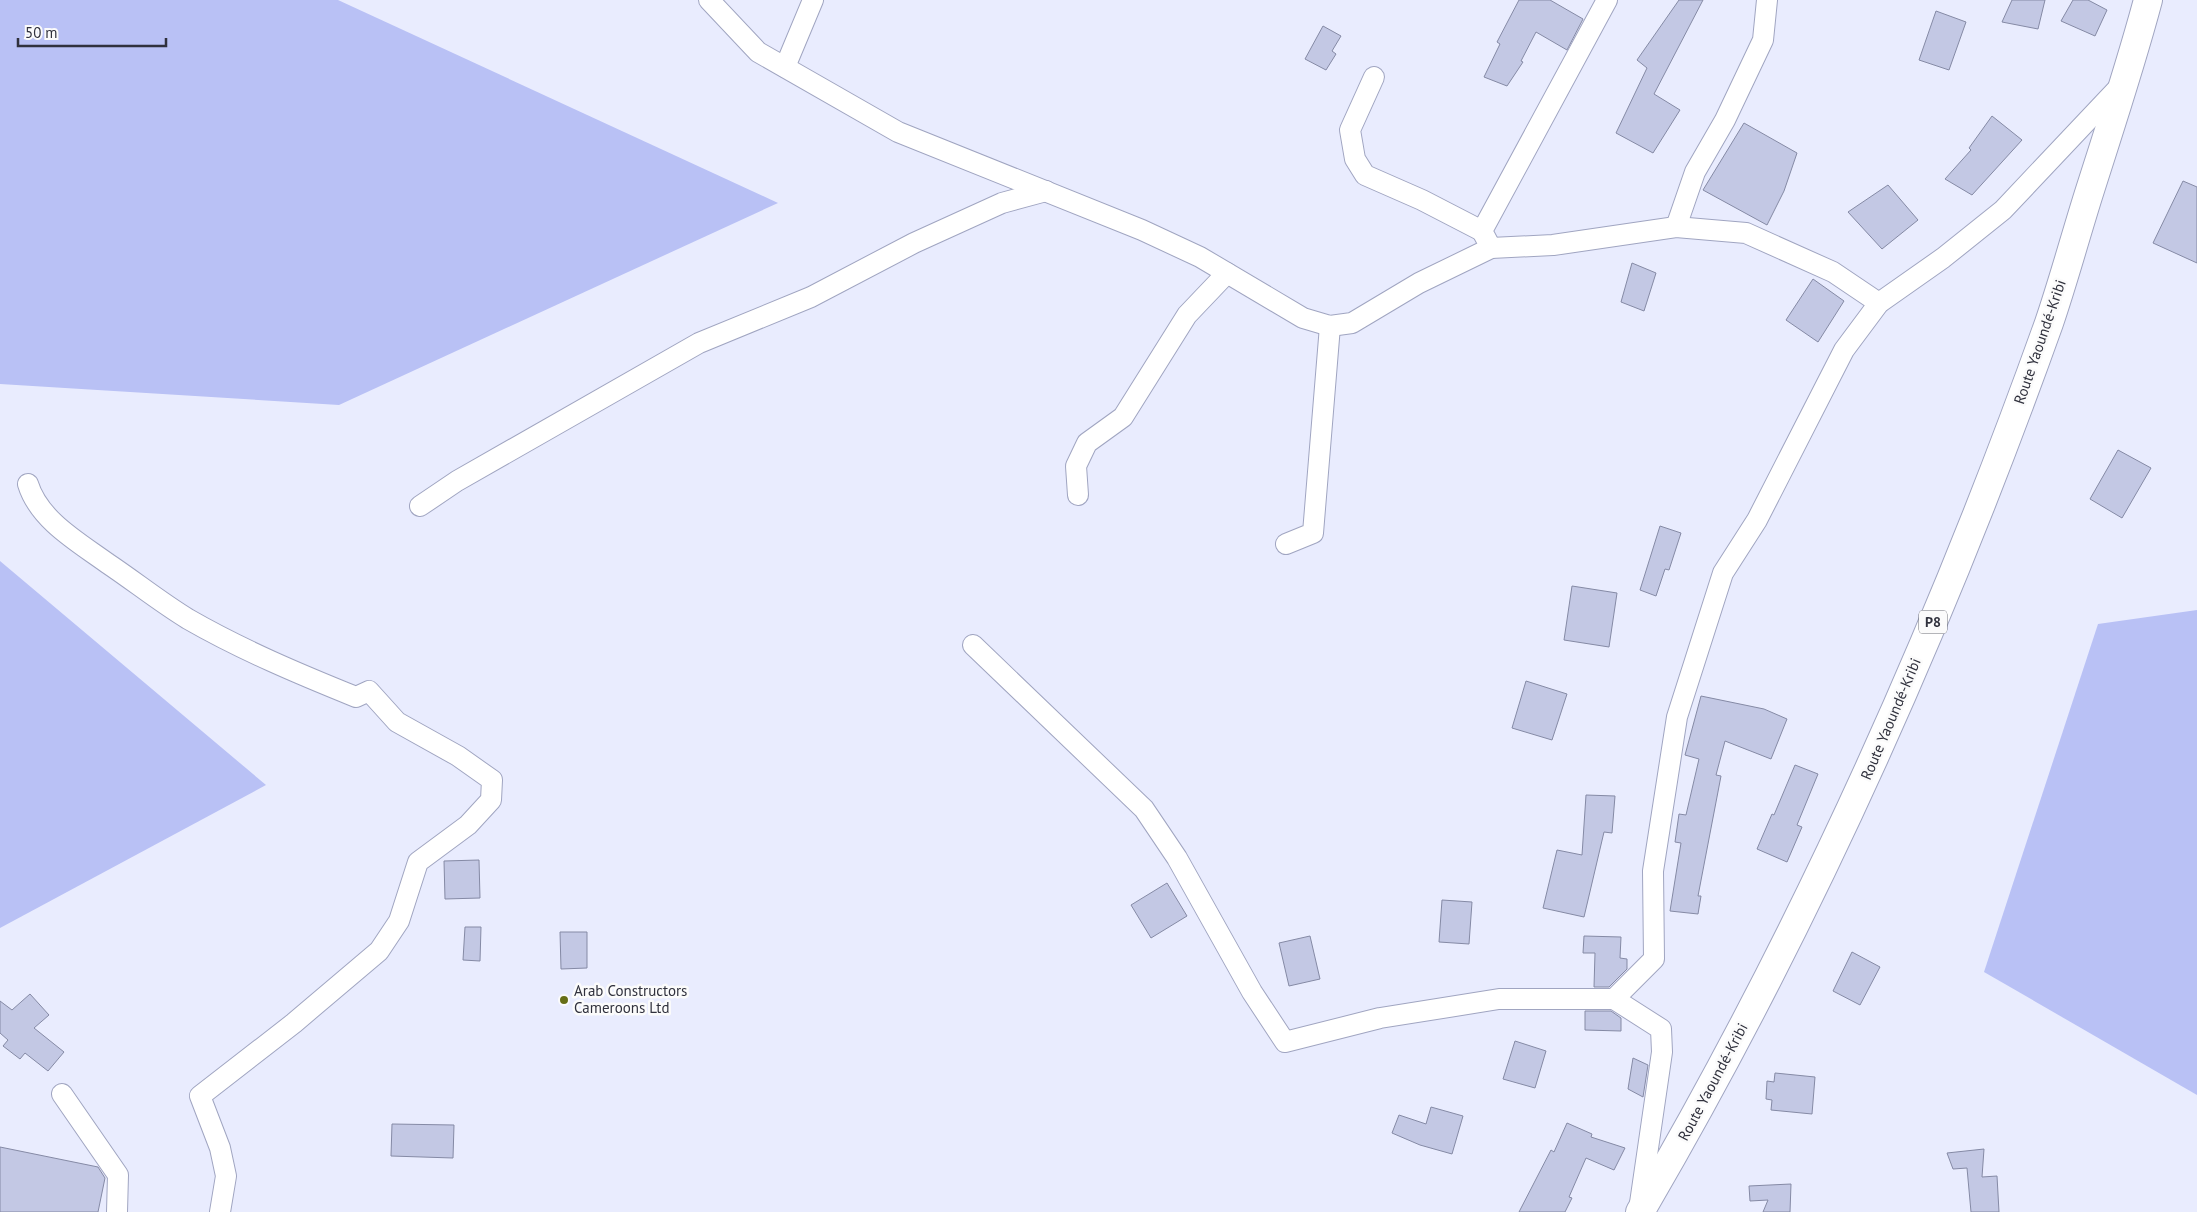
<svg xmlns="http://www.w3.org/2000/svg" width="2197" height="1212" font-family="'PT Sans',sans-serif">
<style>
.green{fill:#b9c1f5}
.building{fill:#c3c8e4;stroke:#858aa5}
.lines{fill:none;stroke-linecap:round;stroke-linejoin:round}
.street-casing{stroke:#a0a5c1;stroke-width:22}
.primary-casing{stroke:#a0a5c1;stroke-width:30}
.street{stroke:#fff;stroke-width:20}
.primary{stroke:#fff;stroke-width:28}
.poi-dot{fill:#666e16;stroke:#fbfbfb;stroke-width:2}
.labels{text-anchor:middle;stroke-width:5;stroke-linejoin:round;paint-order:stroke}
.shield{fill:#fbfbfb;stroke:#6d6e76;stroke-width:1}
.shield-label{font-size:14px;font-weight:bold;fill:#30313d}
.street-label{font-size:15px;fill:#30313d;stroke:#fbfbfb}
.poi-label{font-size:15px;fill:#30313d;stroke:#fbfbfb;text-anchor:start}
</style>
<rect width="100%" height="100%" fill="#e9ecfe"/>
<!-- green -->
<g class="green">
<path d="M0,0H338L778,203L339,405L0,384Z"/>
<path d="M0,561L266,785L0,928Z"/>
<path d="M2197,610V1095L1984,972L2098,624Z"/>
</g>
<!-- building -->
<g class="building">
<path d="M1519,0H1550L1583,19L1567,50L1536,32L1521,61L1523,62L1507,86L1484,77L1500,44L1497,42Z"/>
<path d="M1679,0H1703L1654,94L1680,110L1653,153L1616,133L1647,68L1637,60Z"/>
<path d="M2012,0H2045L2038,29L2002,22Z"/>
<path d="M2073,0H2088L2107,10L2095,36L2061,21Z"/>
<path d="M1936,11L1966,22L1949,70L1919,60Z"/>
<path d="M1323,26L1341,36L1332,51L1336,54L1326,70L1305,59Z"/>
<path d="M1992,116L2022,140L1972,195L1945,179L1971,150L1969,148Z"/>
<path d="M1744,123L1797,153L1784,191L1767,225L1703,190Z"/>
<path d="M2183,181L2197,187V263L2153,243Z"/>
<path d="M1888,185L1918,220L1882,249L1848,212Z"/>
<path d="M1632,263L1656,273L1644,311L1621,302Z"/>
<path d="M1813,279L1844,301L1818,342L1786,320Z"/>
<path d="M2118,450L2151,468L2122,518L2090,499Z"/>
<path d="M1660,526L1681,533L1669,570L1665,569L1656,596L1640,590Z"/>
<path d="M1572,586L1617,593L1609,647L1564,640Z"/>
<path d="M1526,681L1567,694L1552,740L1512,728Z"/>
<path d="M1701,696L1764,709L1787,719L1771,759L1725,741L1716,775L1721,776L1698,896H1701L1698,914L1670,911L1681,843L1675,842L1679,814L1686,815L1699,759L1685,755Z"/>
<path d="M1795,765L1818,774L1797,825L1802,827L1787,862L1757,849L1772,814L1774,815Z"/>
<path d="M1586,795L1615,796L1612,833L1604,832L1584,917L1543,908L1557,850L1582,855Z"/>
<path d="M479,860L480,898L445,899L444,861Z"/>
<path d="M1167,883L1187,916L1151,938L1131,905Z"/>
<path d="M1442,900L1472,902L1469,944L1439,942Z"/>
<path d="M465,927H481L480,961L463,960Z"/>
<path d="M560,932H587V968L561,969Z"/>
<path d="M1310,936L1320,979L1289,986L1279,943Z"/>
<path d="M1584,936L1621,937L1620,958L1627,959V969L1609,987H1594L1595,953H1583Z"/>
<path d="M1852,952L1880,967L1860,1005L1833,991Z"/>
<path d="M30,994L49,1015L34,1028L64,1052L48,1071L25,1053L20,1059L3,1046L8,1040L0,1033V1001L12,1010Z"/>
<path d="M1585,1011H1611L1621,1018V1031L1585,1030Z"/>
<path d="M1515,1041L1546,1051L1535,1088L1503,1079Z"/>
<path d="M1633,1058L1648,1065L1643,1097L1628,1089Z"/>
<path d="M1775,1073L1815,1077L1812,1114L1771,1110L1772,1100L1766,1099L1767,1081L1774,1082Z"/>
<path d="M1431,1107L1463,1116L1452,1154L1420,1145L1392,1133L1399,1115L1426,1124Z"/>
<path d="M1567,1123L1592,1134L1591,1137L1625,1148L1614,1170L1586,1158L1569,1197L1572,1198L1565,1212H1519L1551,1150L1554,1152Z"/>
<path d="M392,1124L454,1125L453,1158L391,1156Z"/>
<path d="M0,1147L98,1167L105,1178L98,1212H0Z"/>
<path d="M1984,1149L1982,1177L1997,1176L1999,1212H1971L1967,1168L1953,1169L1947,1153Z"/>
<path d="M1791,1184L1790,1212H1763L1768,1200L1750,1201L1749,1186Z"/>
</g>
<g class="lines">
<defs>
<g id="street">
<path d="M709,0L758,52L898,132L1142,230L1200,257L1303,318L1330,326L1352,323L1419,283L1491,248L1553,245L1676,227L1746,233L1833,272L1879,303"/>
<path d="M785,67L813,0"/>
<path d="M1374,77L1350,130L1355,159L1365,175L1422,200L1482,231"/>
<path d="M1676,227L1695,172L1725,120L1763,40L1767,0"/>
<path d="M1491,248L1482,231L1607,0"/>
<path d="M28,484C39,520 78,542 107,563C134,581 160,602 188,619C242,650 299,674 356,697L369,691L397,722L458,756L492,780L491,800L468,825L418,862L399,921L379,951L294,1023L200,1096L220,1148L226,1176L220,1212"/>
<path d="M1078,495L1076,466L1087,443L1123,417L1187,315L1227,273"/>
<path d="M420,506L457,481L699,343L811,297L914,243L1002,203L1046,191"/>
<path d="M1286,544L1313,533L1330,326"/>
<path d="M973,645L1144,809L1177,858L1252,992L1285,1042L1380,1018L1499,999H1614L1661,1029L1662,1052L1640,1203"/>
<path d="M1614,999L1654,959L1653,871L1677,717L1723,573L1757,520L1844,350L1879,303L1943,258L2003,210L2122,84"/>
<path d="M62,1094L118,1175L117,1212"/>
</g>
<path id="primary" d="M1640,1212C1805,930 1939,631 2049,323C2064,279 2076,234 2090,190C2110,127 2131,64 2148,0"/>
</defs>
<!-- street casing -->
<use href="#street" class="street-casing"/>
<!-- primary casing -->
<use href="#primary" class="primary-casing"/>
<!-- street -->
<use href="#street" class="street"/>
<!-- primary -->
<use href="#primary" class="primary"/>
</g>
<!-- markers -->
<circle class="poi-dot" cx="564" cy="1000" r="5"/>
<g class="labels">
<!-- shield labels -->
<rect class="shield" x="1919" y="610.5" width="28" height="23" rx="4"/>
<g class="shield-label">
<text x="1933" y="627">P8</text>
</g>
<!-- street labels -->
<g class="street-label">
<text transform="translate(2040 342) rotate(-71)" y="5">Route Yaoundé-Kribi</text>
<text transform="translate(1891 719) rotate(-67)" y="5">Route Yaoundé-Kribi</text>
<text transform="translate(1713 1082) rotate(-62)" y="5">Route Yaoundé-Kribi</text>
</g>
<!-- poi labels -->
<g class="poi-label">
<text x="574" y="996">Arab Constructors<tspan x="574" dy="17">Cameroons Ltd</tspan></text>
</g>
</g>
<!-- scale -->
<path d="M18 38v8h148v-8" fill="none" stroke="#30313d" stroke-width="2.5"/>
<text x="25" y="38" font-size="15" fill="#30313d" stroke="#fbfbfb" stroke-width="4" paint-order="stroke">50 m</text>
</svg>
